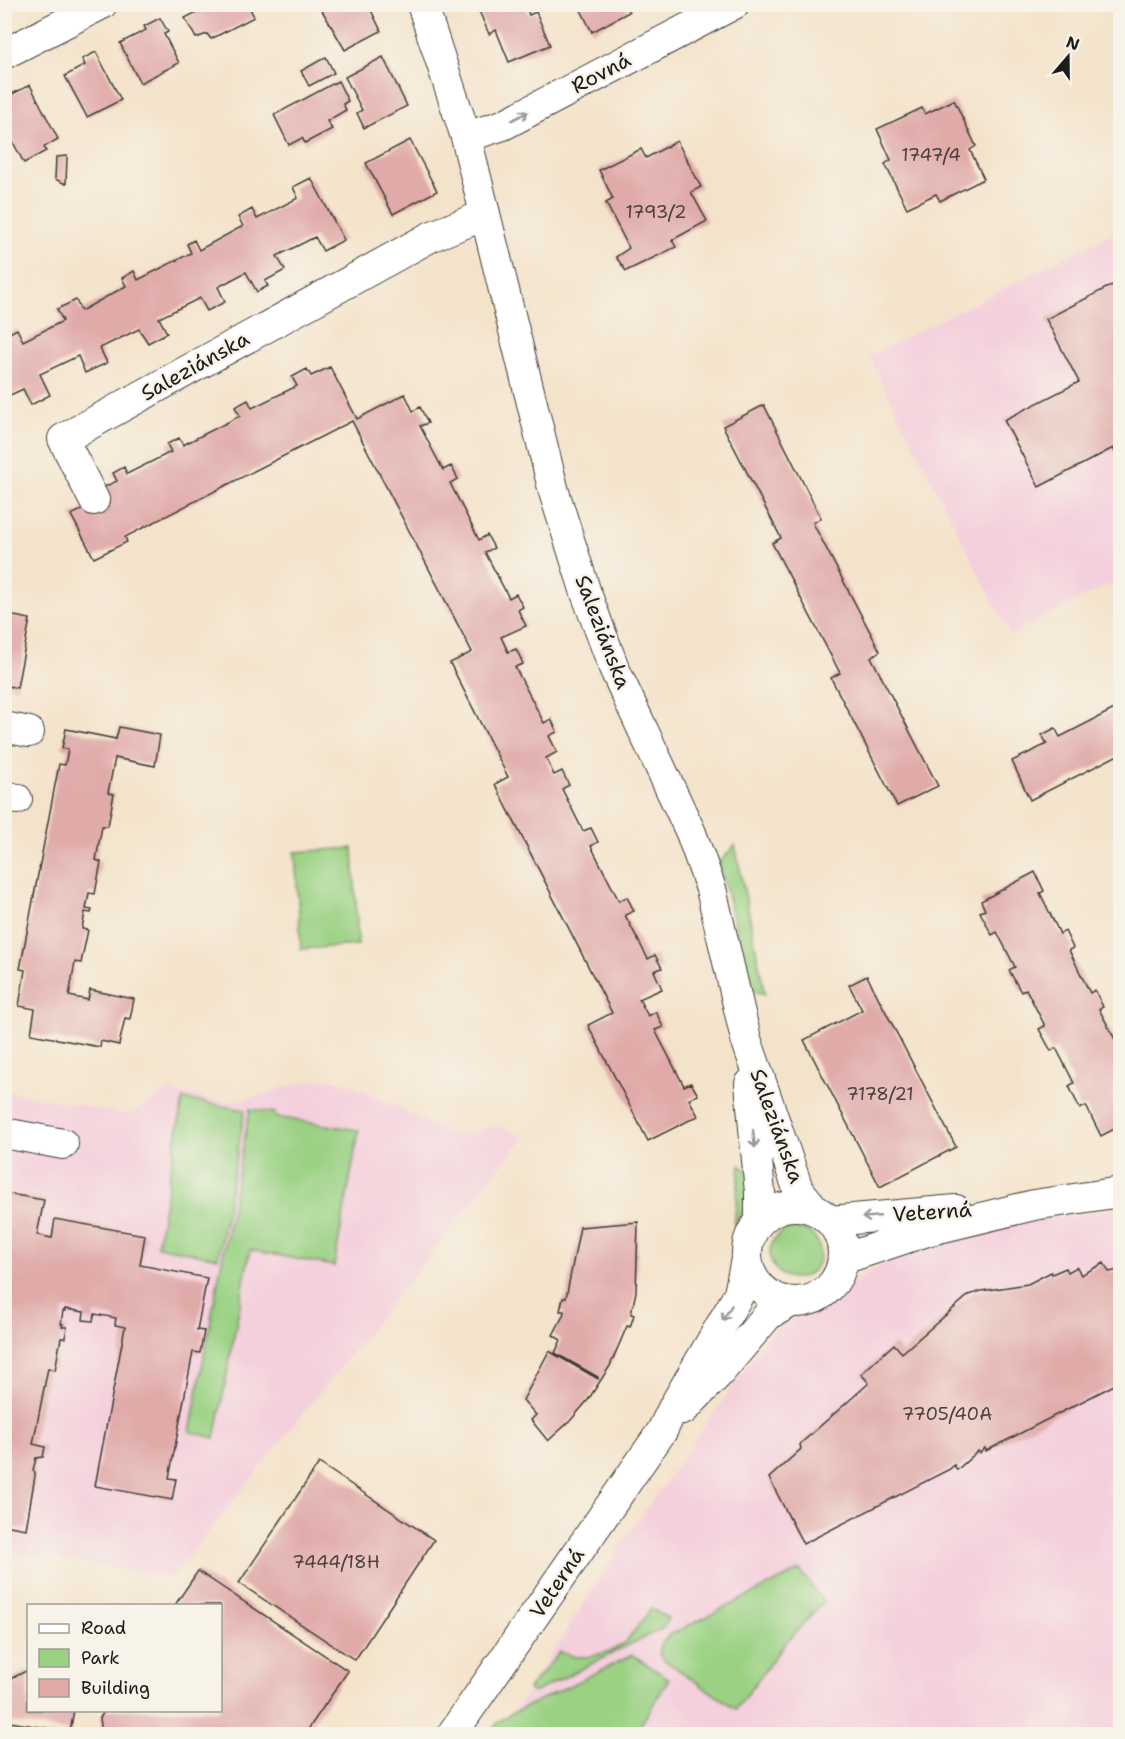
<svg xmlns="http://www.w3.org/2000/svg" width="1125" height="1739" font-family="'Shantell Sans',sans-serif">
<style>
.built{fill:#f4cfdc}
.green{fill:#9ad183;stroke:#5b7650;stroke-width:1.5}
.building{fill:#e0aaa9}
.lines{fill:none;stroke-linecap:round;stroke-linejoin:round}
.minor-casing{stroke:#3c3a36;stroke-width:32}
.minor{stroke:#fff;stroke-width:30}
.oneway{stroke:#999}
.labels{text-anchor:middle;stroke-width:5;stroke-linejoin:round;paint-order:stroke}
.number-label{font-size:18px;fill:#4d403f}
.street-label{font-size:21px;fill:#1c1c1c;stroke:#f7f3e8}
</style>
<rect width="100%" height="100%" fill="#f7f3e8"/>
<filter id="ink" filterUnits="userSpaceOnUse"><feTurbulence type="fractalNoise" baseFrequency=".0167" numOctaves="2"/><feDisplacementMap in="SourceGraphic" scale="12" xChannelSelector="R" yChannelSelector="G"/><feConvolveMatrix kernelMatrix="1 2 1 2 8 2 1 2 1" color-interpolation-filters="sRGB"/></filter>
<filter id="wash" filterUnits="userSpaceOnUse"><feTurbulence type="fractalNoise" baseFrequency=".008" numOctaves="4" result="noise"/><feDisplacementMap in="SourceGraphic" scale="24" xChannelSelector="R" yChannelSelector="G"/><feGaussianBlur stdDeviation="1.35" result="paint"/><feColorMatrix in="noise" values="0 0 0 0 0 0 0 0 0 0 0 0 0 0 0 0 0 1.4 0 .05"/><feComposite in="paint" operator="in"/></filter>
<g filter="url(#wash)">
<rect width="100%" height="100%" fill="#f4e3cb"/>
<!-- built -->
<g class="built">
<path d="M1120,230V579L1010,635L869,356Z"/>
<path d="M327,1079L348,1083L456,1137L497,1126L524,1137L172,1578L5,1550L4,1091L129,1115L168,1091L224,1101L246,1099L304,1082Z"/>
<path d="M1120,1209V1734H500L621,1545L775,1326L906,1252L1007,1223Z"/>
</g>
<!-- green -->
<g class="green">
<path d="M735,845L765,994L754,991L750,982L719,863Z"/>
<path d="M353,848L358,945L301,949L295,852Z"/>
<path d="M183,1099L245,1110L218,1258L157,1246Z"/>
<path d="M250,1109L275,1113V1117L359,1130L334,1266L250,1250L215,1438L190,1432Z"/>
<path d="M740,1165L751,1174L749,1202L734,1226Z"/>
<circle cx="795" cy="1253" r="25"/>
<path d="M800,1570L823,1602L782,1647L736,1709L661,1658C656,1647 661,1642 670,1635Z"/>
<path d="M651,1609L668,1618L663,1628L533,1693L528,1689L560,1652L577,1657H590L613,1650L625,1643Z"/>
<path d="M632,1655L669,1679L635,1734H490L498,1722L507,1716Z"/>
</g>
<g id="blocks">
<!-- building -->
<g class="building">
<path d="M188,4H248L254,17L211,39L207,34L196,38L185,18L195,13Z"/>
<path d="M325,4H368L381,31L345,50L320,7Z"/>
<path d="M476,4H525L529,15L536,12L550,45L509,62L496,30L489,34Z"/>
<path d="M578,4H625L629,12L592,32Z"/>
<path d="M160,18L168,32L164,34L179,63L140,83L120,43L146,30L144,26Z"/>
<path d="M96,52L121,100L87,117L65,76L85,65L82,59Z"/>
<path d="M326,57L334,73L309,86L301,71Z"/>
<path d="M383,57L407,106L364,128L357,113L362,110L345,77Z"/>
<path d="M338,81L348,101L343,104L346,110L327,121L332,129L305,143L302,138L289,145L274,115Z"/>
<path d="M30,85L58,139L44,147L46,151L24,163L4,125V98Z"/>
<path d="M954,100L976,146L970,150L984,179L940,201L936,194L907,208L885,164L891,160L877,129L922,108L925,114Z"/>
<path d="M410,140L437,191L393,214L366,163Z"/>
<path d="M677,141L701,187L691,192L707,221L672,240L676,247L626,271L616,257L629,248L606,203L613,199L599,170L641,149L646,158Z"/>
<path d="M67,156L66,184L55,179L56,157Z"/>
<path d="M311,178L344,240L323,251L315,237L277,256L285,270L265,281L268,286L257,292L246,272L218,287L225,302L207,311L200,298L159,318L167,333L148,343L139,329L100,348L107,363L85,373L78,356L40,374L50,395L31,405L23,389L4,398V336L17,329L23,341L63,321L57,309L76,300L81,311L126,286L122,278L134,271L138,280L191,253L187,244L194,240L199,250L243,226L238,217L252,209L257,219L298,198L293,187Z"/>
<path d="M1118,282L1120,288V463L1113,448L1039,487L1004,420L1079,382L1046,319Z"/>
<path d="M330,367L357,419L405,394L413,411L420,407L428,423L420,426L443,470L451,466L458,479L450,483L479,540L487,535L494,548L485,552L509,598L516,594L523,607L518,610L526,626L501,637L508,652L516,649L520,657L523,664L515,667L544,723L551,719L557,732L549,736L557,752L546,758L554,775L562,771L569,785L562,789L583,831L591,828L598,842L591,846L619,901L627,897L634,911L625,915L648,959L655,955L662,968L654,971L662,989L639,999L648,1016L656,1012L663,1027L655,1030L684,1086L691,1083L698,1095L689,1099L698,1116L648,1141L588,1025L612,1013L495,784L508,777L450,663L472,652L352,421L125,537L127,542L94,558L71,515L105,499L100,489L117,481L113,473L124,467L127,474L171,452L167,444L179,438L183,445L240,416L235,407L248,400L252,408L297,386L292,377L307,369L311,376Z"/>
<path d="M764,405L821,518L813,523L880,651L871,657L938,786L897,806L831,678L840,673L772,543L781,538L723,426Z"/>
<path d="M4,614L30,619L17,688L4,685Z"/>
<path d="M1120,706V754L1030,800L1012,761L1047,744L1042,735L1055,728L1060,737Z"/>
<path d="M119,727L160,735L155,766L115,758L108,793L114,794L108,826H102L96,860L101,862L95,894L89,893L86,909L92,910L91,913L85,912L82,929L88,930L81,963L75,962L69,996L88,1000L90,990L134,999L130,1019L125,1018L119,1045L101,1041L100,1047L31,1034L35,1009L19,1006L25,970L20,969L59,764L65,765L68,749L62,748L66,729L116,739Z"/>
<path d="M1035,872L1044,891L1040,893L1060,934L1065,931L1073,948L1069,950L1090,993L1095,990L1103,1007L1099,1009L1120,1049V1126L1101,1136L1086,1106L1080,1109L1069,1086L1074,1083L1056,1048L1051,1051L1039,1029L1045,1026L1026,989L1021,992L1009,970L1015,967L997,932L992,935L980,912L985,910L981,901Z"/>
<path d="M867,976L956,1147L880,1187L804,1040L862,1010L849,985Z"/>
<path d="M4,1193L44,1200L37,1235L52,1238L55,1219L145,1235L140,1265L207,1278L197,1330L204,1331L200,1353L193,1352L169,1478L176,1479L172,1500L95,1486L125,1327L115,1325L116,1318L95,1314L93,1321L83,1320L84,1312L65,1309V1311H63L61,1324H63L62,1327H67L65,1338H61L55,1370L48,1368L33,1444L45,1447L43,1457L36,1458L33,1471L35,1472V1476L26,1529L4,1525Z"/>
<path d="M638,1222L636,1292L631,1314L634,1315L630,1327L627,1326L610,1366L588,1400L570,1421L548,1441L531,1420L536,1415L523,1400L549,1351L598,1379V1377L555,1353L561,1340L553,1335L563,1316L564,1311H560L563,1298H566L580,1227Z"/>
<path d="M1104,1263L1109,1272L1120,1270V1382L986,1451L985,1448L980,1453L978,1451L957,1470L954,1465L950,1469L803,1544L769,1478L801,1449L800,1444L869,1383L861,1374L894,1344L902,1353L969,1295L981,1291L1028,1284L1051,1272L1052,1274L1066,1268L1068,1272L1077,1267L1081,1275Z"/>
<path d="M319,1463L434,1540L355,1660L239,1583Z"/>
<path d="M198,1571L348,1671L305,1734H102L100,1718L105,1710H220V1605H175Z"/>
<path d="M28,1670V1710H74L70,1732L4,1721V1682Z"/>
</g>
</g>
</g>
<g filter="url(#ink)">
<use href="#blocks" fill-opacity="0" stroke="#3c3a36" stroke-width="1.5"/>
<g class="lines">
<defs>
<g id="minor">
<path d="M422,4L466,137L554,492L586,593L614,668L691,833L711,889L746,1039L798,1189L815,1210"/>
<path d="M4,54L102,4"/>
<path d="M466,137L503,125L734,4"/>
<path d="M94,500L63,439L432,236L485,215"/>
<path d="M4,727L29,732"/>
<path d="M4,796L17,799"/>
<path d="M750,1084L760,1193V1220"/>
<path d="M4,1133L63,1144"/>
<circle cx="795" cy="1254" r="48"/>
<path d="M830,1221L956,1210"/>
<path d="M843,1259L927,1231L1034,1205L1120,1192"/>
<path d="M684,1409L719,1373L768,1315L791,1302"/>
<path d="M452,1734L662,1431L674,1406L739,1294L746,1259"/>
</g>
</defs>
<!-- minor casing -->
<use href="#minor" class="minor-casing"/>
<!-- minor -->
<use href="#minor" class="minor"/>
</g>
<!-- one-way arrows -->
<defs><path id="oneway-shaft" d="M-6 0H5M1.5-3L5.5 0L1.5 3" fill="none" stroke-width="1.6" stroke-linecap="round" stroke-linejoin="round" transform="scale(1.5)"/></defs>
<g class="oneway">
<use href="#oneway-shaft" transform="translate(520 116) rotate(-28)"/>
<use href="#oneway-shaft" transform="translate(754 1139) rotate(84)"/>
<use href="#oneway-shaft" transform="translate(871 1217) rotate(175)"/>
<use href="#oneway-shaft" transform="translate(727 1313) rotate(121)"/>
</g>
</g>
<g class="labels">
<!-- number labels -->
<g class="number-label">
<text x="931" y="161">1747/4</text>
<text x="656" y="218">1793/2</text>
<text x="880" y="1100">7178/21</text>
<text x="947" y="1420">7705/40A</text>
<text x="336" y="1568">7444/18H</text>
</g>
<!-- street labels -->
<g class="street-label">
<text transform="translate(601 73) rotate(-28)" y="7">Rovná</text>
<text transform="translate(195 366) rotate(-29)" y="7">Saleziánska</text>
<text transform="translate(603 632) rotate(69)" y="7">Saleziánska</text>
<text transform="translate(777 1126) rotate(70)" y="7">Saleziánska</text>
<text transform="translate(932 1212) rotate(-4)" y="7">Veterná</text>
<text transform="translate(557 1583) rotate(-56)" y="7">Veterná</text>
</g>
</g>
<!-- margin -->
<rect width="1125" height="1739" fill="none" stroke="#f7f3e8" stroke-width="24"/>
<!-- legend -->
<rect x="27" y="1604" width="195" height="108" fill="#f7f3e8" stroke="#9f9d96" stroke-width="1.5"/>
<rect x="39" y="1624" width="30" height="9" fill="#ffffff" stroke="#9f9d96" stroke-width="1.5"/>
<text x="81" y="1634" font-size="18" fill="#1c1c1c">Road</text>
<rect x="39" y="1649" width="30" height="18" fill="#9ad183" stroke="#9f9d96" stroke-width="1.5"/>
<text x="81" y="1664" font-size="18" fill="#1c1c1c">Park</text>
<rect x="39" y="1679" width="30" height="18" fill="#e0aaa9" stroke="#9f9d96" stroke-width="1.5"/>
<text x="81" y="1694" font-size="18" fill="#1c1c1c">Building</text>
<!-- north arrow -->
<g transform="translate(1068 57) rotate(20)" stroke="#f7f3e8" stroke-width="4.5" paint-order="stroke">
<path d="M0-4.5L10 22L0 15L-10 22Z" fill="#1c1c1c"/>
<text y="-9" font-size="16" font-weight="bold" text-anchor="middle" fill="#1c1c1c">N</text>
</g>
</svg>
